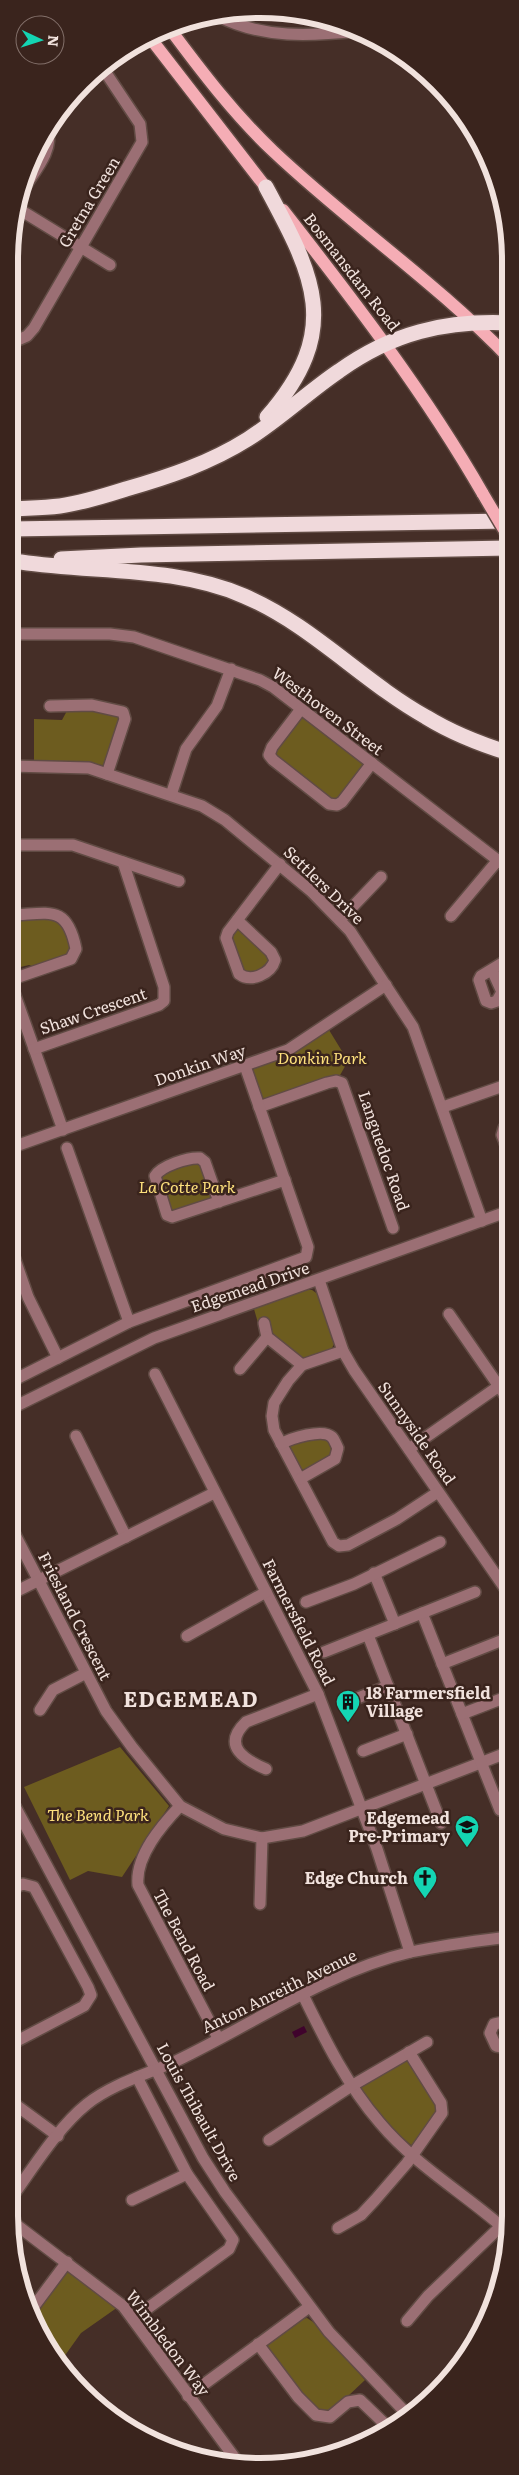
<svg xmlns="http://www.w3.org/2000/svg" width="519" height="2475" font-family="Literata,serif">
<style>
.green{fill:#6d5c1f}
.water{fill:#3f032c}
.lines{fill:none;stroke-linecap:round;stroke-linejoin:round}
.minor-casing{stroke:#614b44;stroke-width:14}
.major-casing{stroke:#614b44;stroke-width:15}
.highway-casing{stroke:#614b44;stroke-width:18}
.minor{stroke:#9b6f74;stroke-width:11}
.major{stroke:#f5adb5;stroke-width:12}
.highway{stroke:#f0d9db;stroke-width:15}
.major-bridge-casing{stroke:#614b44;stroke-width:15;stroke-linecap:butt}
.major-bridge{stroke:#f5adb5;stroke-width:12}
.labels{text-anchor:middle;stroke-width:5;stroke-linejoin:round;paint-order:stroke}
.street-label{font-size:16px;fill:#f1e2dd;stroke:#3a241d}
.park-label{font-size:16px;font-style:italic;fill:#fee17d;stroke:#3a241d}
.poi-label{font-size:16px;font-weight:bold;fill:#f1e2dd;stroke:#3a241d;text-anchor:end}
.district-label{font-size:21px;font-weight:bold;letter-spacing:1px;fill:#f1e2dd;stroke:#3a241d}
.rim{fill:none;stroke:#f1e2dd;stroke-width:6}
</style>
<rect width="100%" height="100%" fill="#452e27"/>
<!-- green -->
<g class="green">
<path d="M93,708L121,717L104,765L34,762V719L62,720L68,709Z"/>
<path d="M299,718H305L362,761L363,766L341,799L335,801L277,760L274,751Z"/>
<path d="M58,918L63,920L73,955L37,968L29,965L12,969L11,926L15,920Z"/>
<path d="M236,929H239L269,956L268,968L245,975L229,941Z"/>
<path d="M329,1030L348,1061L339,1077L264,1100L261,1098L252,1072L254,1069L288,1054Z"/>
<path d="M192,1161L201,1164L213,1194L212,1199L178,1214L170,1211L159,1182L161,1174Z"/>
<path d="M306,1290H312L319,1295L335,1342L331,1350C323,1353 309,1362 300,1359C286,1354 271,1333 265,1321L258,1323L254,1309Z"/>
<path d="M324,1439L331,1443L333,1454L305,1470L300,1469L289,1446L295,1440Z"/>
<path d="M120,1747L169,1806L122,1877L88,1871L70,1880L24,1787Z"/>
<path d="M404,2060L409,2062L437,2104L438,2110L414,2144L411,2145L383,2121L361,2090L362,2085Z"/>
<path d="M66,2271L118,2307L81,2333L61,2361L31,2317Z"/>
<path d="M307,2318L313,2322L365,2380L329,2414L323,2415L303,2397L268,2347V2344L302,2319Z"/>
</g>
<!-- water -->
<path class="water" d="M304,2026L307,2032L295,2038L292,2032Z"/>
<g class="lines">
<defs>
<g id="minor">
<path d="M218,16C263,39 311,36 359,31"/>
<path d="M24,188C34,172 55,149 47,129"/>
<path d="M17,208L110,265"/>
<path d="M11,343L27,336L34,328L142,142L140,124L102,67"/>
<path d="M10,634H110L134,637L260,680L273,687L509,869"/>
<path d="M50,706L92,705L123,712L125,719L107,774"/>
<path d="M301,709L272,747L269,755L273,760L329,804L337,805L342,802L372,763"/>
<path d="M10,766L89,768L202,806L225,820L311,891L350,931L413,1027L482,1221"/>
<path d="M171,795L186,749L217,706L231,669"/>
<path d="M10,845H73L179,881"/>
<path d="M451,916L498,860"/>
<path d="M237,920L271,952L275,960C271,974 251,983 239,974L226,938L228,932L280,864"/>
<path d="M340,920L381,877"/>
<path d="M492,970L502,992L497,1001L491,1003L486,1001L479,980L481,976L509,959"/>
<path d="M10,980L71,959L76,949C67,903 48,914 10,915"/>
<path d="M10,981L63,1130"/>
<path d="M34,1049L159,1005L164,1001V987L123,862"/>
<path d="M259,1107L327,1083L336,1081L342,1083L393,1228"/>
<path d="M443,1107L509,1084"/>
<path d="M10,1148L288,1050L386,985"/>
<path d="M67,1148L129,1322"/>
<path d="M509,1153L502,1135L504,1128L509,1125"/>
<path d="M219,1202L205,1162L200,1158C188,1157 161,1166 155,1176L167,1215L172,1217L285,1180"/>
<path d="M10,1245L28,1297L58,1358"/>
<path d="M319,1280L343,1351L354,1370L509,1594"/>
<path d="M449,1314L509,1401"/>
<path d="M264,1323L267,1337L302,1365"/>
<path d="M343,1351L302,1365L288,1381L274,1403L272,1416L274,1430L333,1542L339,1546L348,1545L397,1519L438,1492"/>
<path d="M240,1369L267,1337"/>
<path d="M155,1374L318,1694L377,1849L410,1952"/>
<path d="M10,1382L129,1322L306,1257L308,1247L245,1066"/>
<path d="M10,1409L154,1338L509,1211"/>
<path d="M76,1436L126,1537"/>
<path d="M281,1444C291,1438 323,1428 332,1437C335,1440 336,1445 338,1448L335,1459L300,1479"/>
<path d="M409,1449L509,1379"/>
<path d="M9,1523L106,1711L132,1747L180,1806L224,1829L262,1838L303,1831L509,1752"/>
<path d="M374,1573L395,1624"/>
<path d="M9,1595L214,1493"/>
<path d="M306,1602L354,1584L440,1542"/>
<path d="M422,1613L500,1810"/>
<path d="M368,1635L441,1823"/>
<path d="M187,1636L266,1592"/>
<path d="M324,1652L475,1592"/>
<path d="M442,1664L508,1638"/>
<path d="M345,1703L388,1686"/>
<path d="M40,1710L53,1690L86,1673"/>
<path d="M462,1714L509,1696"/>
<path d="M363,1751L407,1734"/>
<path d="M266,1769C245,1760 221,1746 246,1722L318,1694"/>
<path d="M9,1795L203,2158L225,2192L329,2332L407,2414"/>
<path d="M180,1806C162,1825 135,1856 138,1885L218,2038"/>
<path d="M260,1904L262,1838"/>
<path d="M303,1995C325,2040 347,2085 380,2123C416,2166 467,2195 508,2232"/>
<path d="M508,2048L496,2046L490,2033L494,2024L508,2021"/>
<path d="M9,2050L17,2041L84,2006L91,1995L88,1987L34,1887L23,1884L9,1890"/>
<path d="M9,2100L58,2136"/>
<path d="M269,2140L353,2085L427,2042"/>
<path d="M132,2200L187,2174"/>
<path d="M9,2201C32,2170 57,2128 87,2104C111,2085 144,2075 172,2063C251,2026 325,1972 411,1952C443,1945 476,1941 508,1937"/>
<path d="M10,2220L123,2306L240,2465"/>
<path d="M338,2228L361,2215L375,2200L407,2163L442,2113L441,2103L409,2052"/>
<path d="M29,2313L67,2262"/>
<path d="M133,2319L229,2249L233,2240L187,2174L137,2077"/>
<path d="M407,2321L428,2296L501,2226"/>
<path d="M258,2344L298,2397L316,2415L330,2417L348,2402L360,2400L387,2426"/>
<path d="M188,2396L309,2307"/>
</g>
<g id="major">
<path d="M170,29C202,72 234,114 273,151C349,223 437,283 510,359"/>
<path d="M151,39L271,194"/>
<path d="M283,210C355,302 425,393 483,494"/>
</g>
<g id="highway">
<path d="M266,187C314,276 343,330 267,417"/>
<path d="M11,509C27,508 43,508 60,506C82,503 104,496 126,489C168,477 210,463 248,439C280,419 308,392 339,371C392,333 445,320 510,323"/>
<path d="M11,529L509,521"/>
<path d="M61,559L141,555L509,548"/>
<path d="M21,562C95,573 175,566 244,596C312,625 362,681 426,717C452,733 480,744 509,753"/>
</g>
</defs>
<!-- minor casing -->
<use href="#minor" class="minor-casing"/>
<!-- major casing -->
<use href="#major" class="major-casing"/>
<!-- highway casing -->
<use href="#highway" class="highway-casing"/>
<!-- minor -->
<use href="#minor" class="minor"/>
<!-- major -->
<use href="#major" class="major"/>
<!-- highway -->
<use href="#highway" class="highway"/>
<defs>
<path id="major-bridge" d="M483,494L509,538"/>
</defs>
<!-- major-bridge casing -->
<use href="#major-bridge" class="major-bridge-casing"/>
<!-- major-bridge -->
<use href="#major-bridge" class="major-bridge"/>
</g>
<!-- icons -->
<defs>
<symbol id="building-pin" viewBox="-11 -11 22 30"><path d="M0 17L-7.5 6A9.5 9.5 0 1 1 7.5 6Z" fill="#14d5b3" stroke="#3a241d"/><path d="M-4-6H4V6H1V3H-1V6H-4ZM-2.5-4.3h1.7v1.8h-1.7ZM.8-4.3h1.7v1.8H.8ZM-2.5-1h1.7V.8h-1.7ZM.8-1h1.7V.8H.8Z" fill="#111"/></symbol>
<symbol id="school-pin" viewBox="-11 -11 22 30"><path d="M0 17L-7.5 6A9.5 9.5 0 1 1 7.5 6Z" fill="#14d5b3" stroke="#3a241d"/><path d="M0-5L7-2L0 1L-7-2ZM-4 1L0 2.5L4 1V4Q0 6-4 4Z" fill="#111"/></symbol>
<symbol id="church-pin" viewBox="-11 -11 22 30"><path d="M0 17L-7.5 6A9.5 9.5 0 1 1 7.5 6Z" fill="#14d5b3" stroke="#3a241d"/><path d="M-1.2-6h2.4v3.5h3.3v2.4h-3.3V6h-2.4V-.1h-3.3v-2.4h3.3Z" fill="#111"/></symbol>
</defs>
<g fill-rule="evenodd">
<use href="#building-pin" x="334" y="1688" width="28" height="38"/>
<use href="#school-pin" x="453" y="1813" width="28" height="38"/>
<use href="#church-pin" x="411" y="1864" width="28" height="38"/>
</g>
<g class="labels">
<!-- street labels -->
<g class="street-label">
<text transform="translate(89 202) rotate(-59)" y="6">Gretna Green</text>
<text transform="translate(352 272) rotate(52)" y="6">Bosmansdam Road</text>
<text transform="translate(328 711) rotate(37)" y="6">Westhoven Street</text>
<text transform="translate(324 885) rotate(44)" y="6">Settlers Drive</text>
<text transform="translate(93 1011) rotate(-19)" y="6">Shaw Crescent</text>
<text transform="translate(200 1065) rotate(-19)" y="6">Donkin Way</text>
<text transform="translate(384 1151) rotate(71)" y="6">Languedoc Road</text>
<text transform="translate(250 1287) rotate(-19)" y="6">Edgemead Drive</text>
<text transform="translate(417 1433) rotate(55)" y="6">Sunnyside Road</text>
<text transform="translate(75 1616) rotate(63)" y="6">Friesland Crescent</text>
<text transform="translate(299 1622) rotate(63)" y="6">Farmersfield Road</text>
<text transform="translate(184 1940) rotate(62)" y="6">The Bend Road</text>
<text transform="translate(279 1991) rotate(-26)" y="6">Anton Anreith Avenue</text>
<text transform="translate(199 2112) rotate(61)" y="6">Louis Thibault Drive</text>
<text transform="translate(168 2343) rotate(53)" y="6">Wimbledon Way</text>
</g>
<!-- park labels -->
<g class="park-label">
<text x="322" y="1064">Donkin Park</text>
<text x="187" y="1193">La Cotte Park</text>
<text x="98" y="1821">The Bend Park</text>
</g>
<!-- poi labels -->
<g class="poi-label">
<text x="366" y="1699" text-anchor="start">18 Farmersfield<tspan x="366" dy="18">Village</tspan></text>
<text x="450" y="1824">Edgemead<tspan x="450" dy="18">Pre-Primary</tspan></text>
<text x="408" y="1884">Edge Church</text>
</g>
<!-- district labels -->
<g class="district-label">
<text x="191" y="1707">EDGEMEAD</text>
</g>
</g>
<!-- crop -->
<path d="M0 0H519V2475H0ZM260 18H260A242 242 0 0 1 502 260V2216A242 242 0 0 1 260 2458H260A242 242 0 0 1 18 2216V260A242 242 0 0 1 260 18Z" fill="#3a241d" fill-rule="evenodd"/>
<path class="rim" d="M260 18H260A242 242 0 0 1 502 260V2216A242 242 0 0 1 260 2458H260A242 242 0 0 1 18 2216V260A242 242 0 0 1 260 18Z"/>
<!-- north arrow -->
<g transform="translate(40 40) rotate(94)"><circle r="24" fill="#3a241d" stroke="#83706a"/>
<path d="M0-4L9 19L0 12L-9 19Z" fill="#14d5b3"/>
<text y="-8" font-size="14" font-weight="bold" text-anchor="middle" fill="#f1e2dd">N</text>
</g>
</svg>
